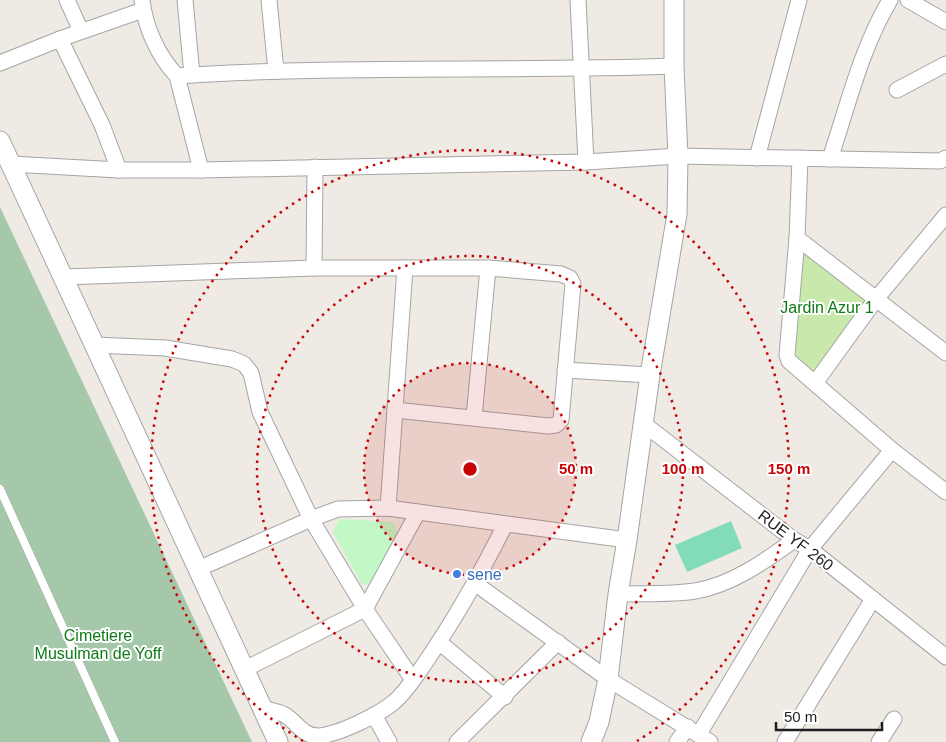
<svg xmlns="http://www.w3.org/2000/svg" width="946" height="742" font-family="Arial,sans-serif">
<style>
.grass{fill:#c9e8ab}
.cemetery{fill:#a5c7aa}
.park{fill:#c1f8c5}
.pitch{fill:#83dcb9}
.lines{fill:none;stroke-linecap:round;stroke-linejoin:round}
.service-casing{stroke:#a5a5a5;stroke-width:9}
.minor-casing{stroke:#a5a5a5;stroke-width:17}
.tertiary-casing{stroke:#a5a5a5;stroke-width:21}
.service{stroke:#fff;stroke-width:8}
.minor{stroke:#fff;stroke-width:15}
.tertiary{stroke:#fff;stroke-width:19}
.ring{fill:none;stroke:#c70507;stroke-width:2.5;stroke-dasharray:2.5 5}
.shop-dot{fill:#3f7fe0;stroke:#fff;stroke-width:2}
.labels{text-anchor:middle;stroke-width:4;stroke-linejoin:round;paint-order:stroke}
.park-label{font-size:16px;fill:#0e7a16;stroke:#fff}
.street-label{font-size:16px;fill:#1e1e1e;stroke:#fff}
.shop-label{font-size:16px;fill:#366cbe;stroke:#fff;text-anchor:start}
.centre{fill:#c70507;stroke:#fff;stroke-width:2.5}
.ring-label{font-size:15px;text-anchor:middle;font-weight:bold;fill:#c70507;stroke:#fff;stroke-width:4;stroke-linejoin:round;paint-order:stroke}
</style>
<rect width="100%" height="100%" fill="#efebe4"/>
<!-- grass -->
<path class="grass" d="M802,249L868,301L814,375L794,358Z"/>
<!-- cemetery -->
<path class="cemetery" d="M0,207L252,742H0Z"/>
<!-- park -->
<path class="park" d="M339,519L393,522L399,533L371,585L361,583L333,532Z"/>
<!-- pitch -->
<path class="pitch" d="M731,521L742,548L687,572L675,545Z"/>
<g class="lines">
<defs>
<path id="service" d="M0,489L115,742"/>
<g id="minor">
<path d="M67,0L81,31"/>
<path d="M142,0C145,27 158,56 177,76L201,170"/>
<path d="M185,0L192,75"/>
<path d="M269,0L276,71"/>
<path d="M578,0L586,162"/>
<path d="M908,0L946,22"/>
<path d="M60,39L102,125L119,170"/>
<path d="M0,63L60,39L143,10"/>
<path d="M177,76C342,65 508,72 674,66"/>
<path d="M897,90L946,64"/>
<path d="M757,158L799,0"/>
<path d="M800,158L797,238L787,355L789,361L892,450L946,492"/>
<path d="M830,159C848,105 861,49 890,0"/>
<path d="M11,164L119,170H201L586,162L678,156L940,161L946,158"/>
<path d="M797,238L946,353"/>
<path d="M314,268L315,167"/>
<path d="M64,277L314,268H488L561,274L570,278L573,284L561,420L556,425L548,426L395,410"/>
<path d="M94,345L165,348L232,359L244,364L251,373L260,412L311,519L365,609L413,680"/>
<path d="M565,370L650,375"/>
<path d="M815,383L876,299L946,215"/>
<path d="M474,417L488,268"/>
<path d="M644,424L794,540L810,549L946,657"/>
<path d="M388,508L405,268"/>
<path d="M198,569L311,519L338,509L388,508L627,540"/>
<path d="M476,584L608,679L710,742"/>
<path d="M618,594C643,593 670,595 695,591C732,585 765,561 794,540"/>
<path d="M439,642L505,697"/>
<path d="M245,669L365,609L418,512"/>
<path d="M261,708C268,710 277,711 283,714C296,720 301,736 318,736C337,735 379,715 394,702C406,692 416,676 425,663C455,619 481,573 505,525"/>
<path d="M374,715L389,742"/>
<path d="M699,734L810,549L892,450"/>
<path d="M457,742L558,642"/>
<path d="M677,742L688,727"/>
<path d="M785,742L873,599"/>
<path d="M879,742L894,719"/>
</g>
<g id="tertiary">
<path d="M0,141L278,742"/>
<path d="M591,742L599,722L608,679L618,594L627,540L650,375L677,214L678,156L674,66V0"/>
</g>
</defs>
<!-- service casing -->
<use href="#service" class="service-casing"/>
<!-- minor casing -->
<use href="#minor" class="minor-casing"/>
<!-- tertiary casing -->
<use href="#tertiary" class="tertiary-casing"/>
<!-- service -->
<use href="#service" class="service"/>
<!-- minor -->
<use href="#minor" class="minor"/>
<!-- tertiary -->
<use href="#tertiary" class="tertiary"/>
</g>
<!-- distance rings -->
<circle cx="470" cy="469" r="106" fill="#c70507" fill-opacity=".12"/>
<g class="ring">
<circle cx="470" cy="469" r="106"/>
<circle cx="470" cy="469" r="213"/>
<path d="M303 741A319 319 0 1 1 637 741"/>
</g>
<!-- markers -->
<circle class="shop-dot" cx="457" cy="574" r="5"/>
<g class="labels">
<!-- park labels -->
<g class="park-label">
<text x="827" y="313">Jardin Azur 1</text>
<text x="98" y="641">Cimetiere<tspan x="98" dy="18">Musulman de Yoff</tspan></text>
</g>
<!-- street labels -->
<g class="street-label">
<text transform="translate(796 540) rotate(37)" y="6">RUE YF 260</text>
</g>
<!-- shop labels -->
<g class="shop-label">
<text x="467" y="580">sene</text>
</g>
</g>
<circle cx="470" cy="469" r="8" class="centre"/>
<g class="ring-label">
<text x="576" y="474">50 m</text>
<text x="683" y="474">100 m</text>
<text x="789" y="474">150 m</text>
</g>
<!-- scale -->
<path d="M776 722v8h106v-8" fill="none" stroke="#1e1e1e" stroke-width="2.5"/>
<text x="784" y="722" font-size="15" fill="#1e1e1e" stroke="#ffffff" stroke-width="4" paint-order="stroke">50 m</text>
</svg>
